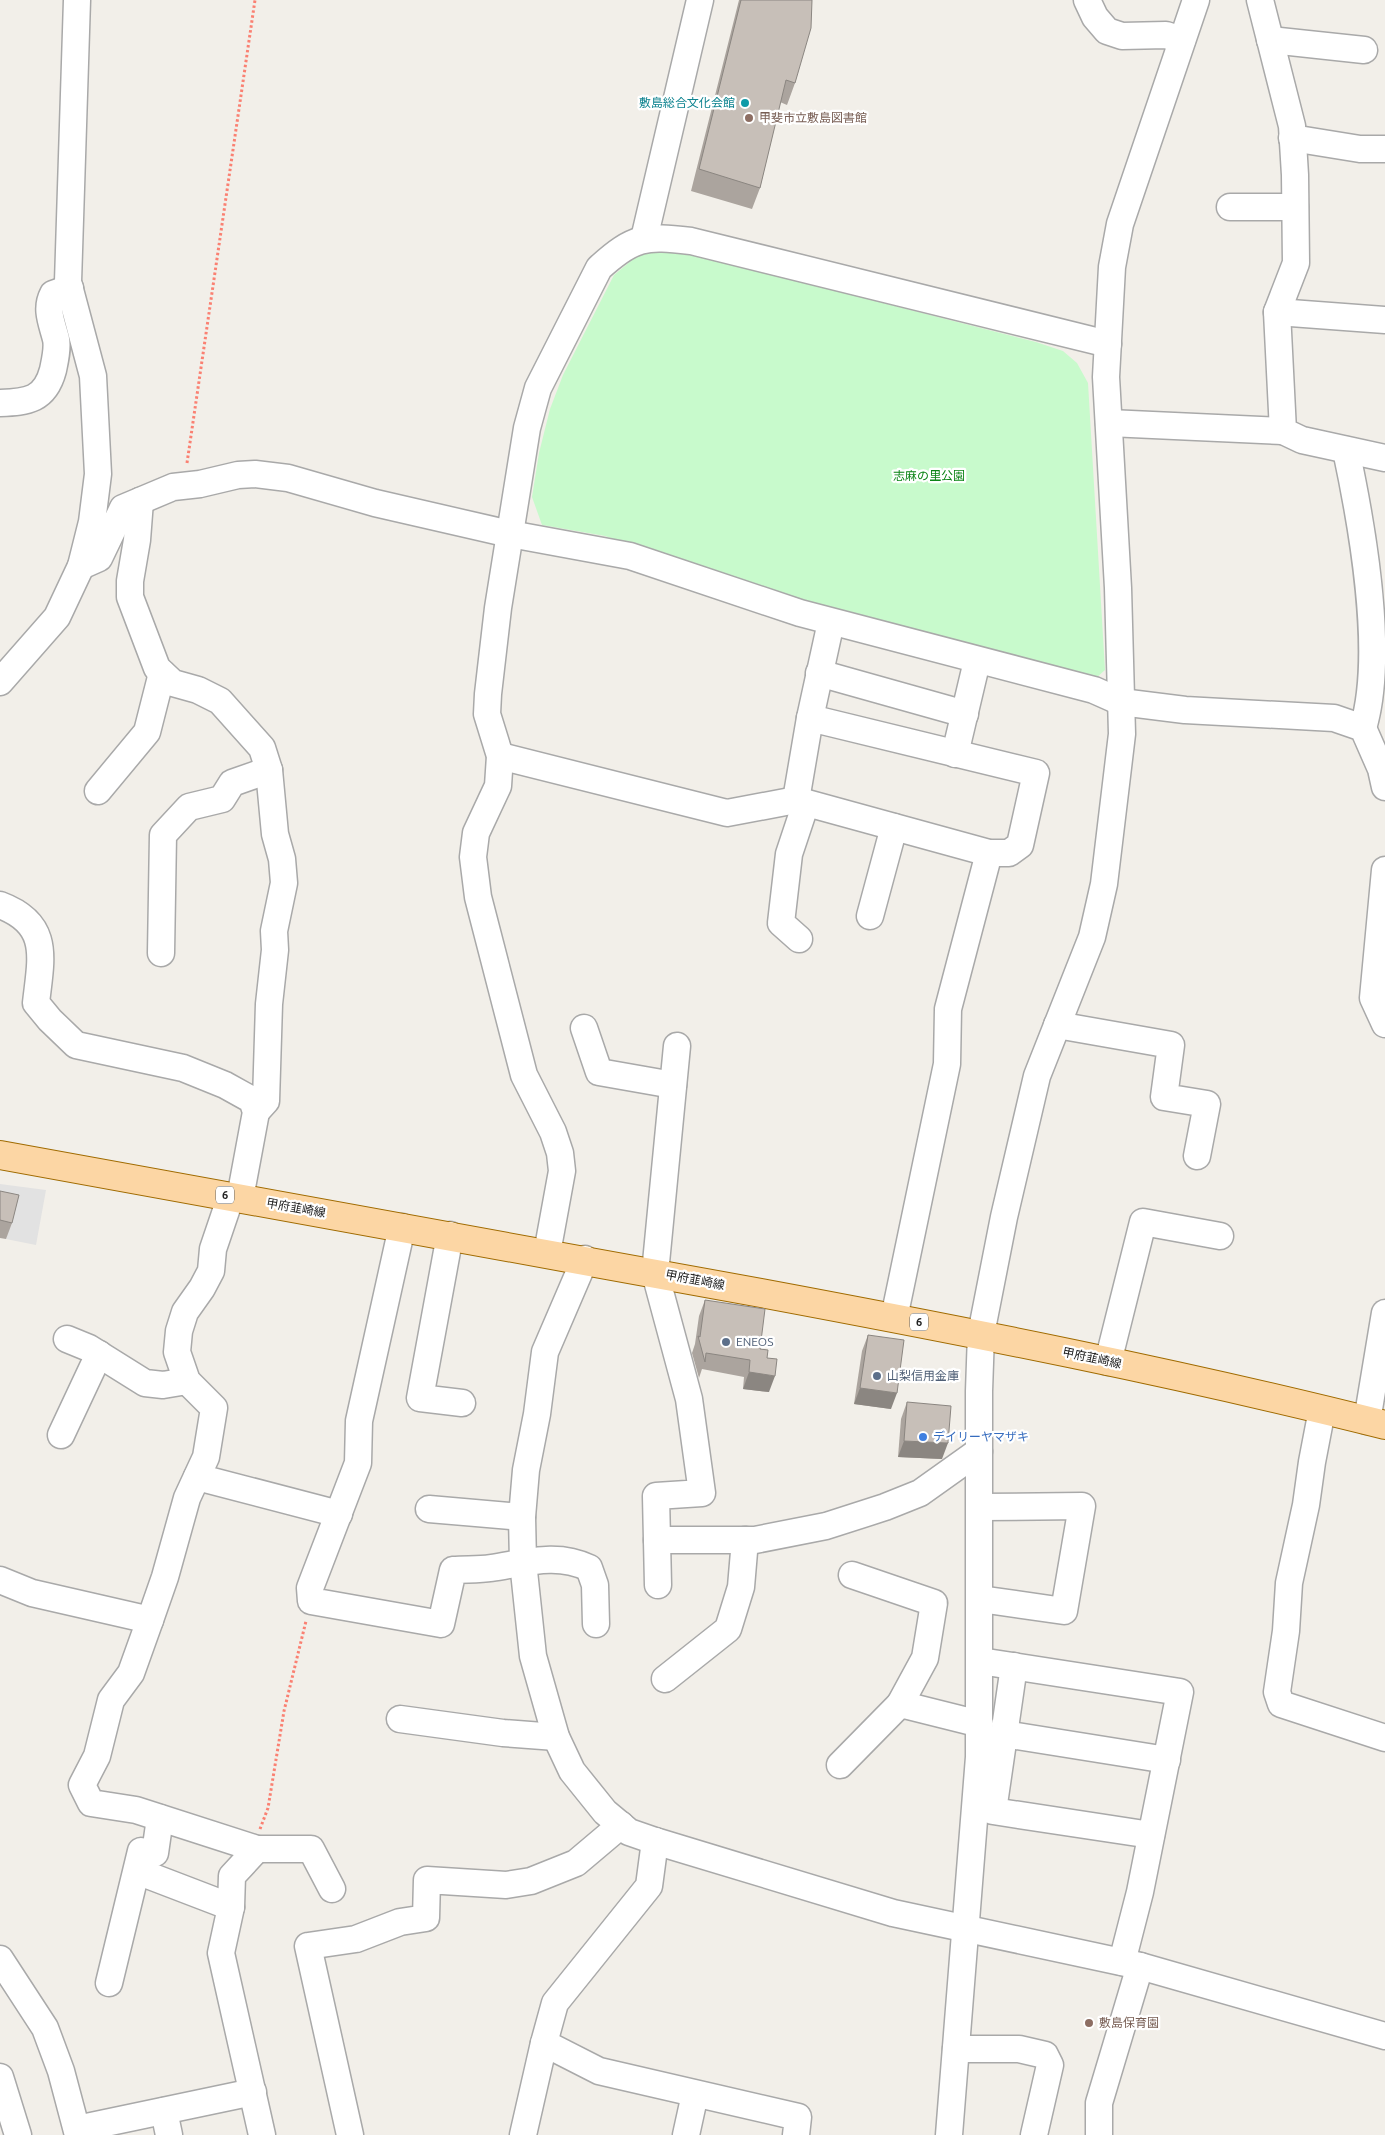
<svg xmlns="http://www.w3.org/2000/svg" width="1385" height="2135" font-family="Ubuntu,'Noto Sans JP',sans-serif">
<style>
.park{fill:#c8facc}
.parking{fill:#e2e2e2}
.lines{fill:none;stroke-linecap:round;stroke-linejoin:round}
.minor-casing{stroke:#a9a9a9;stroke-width:29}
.major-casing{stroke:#a06b00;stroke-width:30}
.path{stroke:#fa8072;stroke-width:3;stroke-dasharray:2.5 2.5;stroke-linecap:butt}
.minor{stroke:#fff;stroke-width:26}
.major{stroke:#fcd6a4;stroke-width:28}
.wall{fill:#aba49e}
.shaded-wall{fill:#8b8681}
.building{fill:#c7bfb8;stroke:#8b8681}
.culture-dot{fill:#0f9aa8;stroke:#fff;stroke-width:2}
.education-dot{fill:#8d6e63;stroke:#fff;stroke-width:2}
.service-dot{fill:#5c6f8a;stroke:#fff;stroke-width:2}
.shop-dot{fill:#3f7fe0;stroke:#fff;stroke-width:2}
.labels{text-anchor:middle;stroke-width:4.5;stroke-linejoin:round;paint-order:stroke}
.shield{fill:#fff;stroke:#646464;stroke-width:1}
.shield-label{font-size:11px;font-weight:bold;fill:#222}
.culture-label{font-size:12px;fill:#0d838f;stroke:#fff;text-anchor:end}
.education-label{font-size:12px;fill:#785e54;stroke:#fff;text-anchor:start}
.park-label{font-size:12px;fill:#0c8416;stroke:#fff}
.street-label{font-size:12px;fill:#222;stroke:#fff}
.service-label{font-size:12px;fill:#4e5e75;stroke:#fff;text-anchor:start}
.shop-label{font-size:12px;fill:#366cbe;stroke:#fff;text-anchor:start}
</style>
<rect width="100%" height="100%" fill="#f2efe9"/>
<!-- park -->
<path class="park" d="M668,250L696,255L1036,342L1063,351L1077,363L1088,383L1105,670L1095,679L814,608L605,536L542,525L532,497L539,453L550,409L563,375L614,275L638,255Z"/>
<!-- parking -->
<path class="parking" d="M0,1184L46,1190L36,1245L6,1239L13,1212L0,1208Z"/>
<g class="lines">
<defs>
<g id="minor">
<path d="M1087,0L1095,17L1107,31L1122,36L1166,35L1182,40"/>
<path d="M1260,0L1292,126L1295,175L1296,263L1277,312L1283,431L1302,440L1385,458"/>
<path d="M1270,40L1364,50"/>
<path d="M1292,138L1360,149H1385"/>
<path d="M1230,207H1295"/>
<path d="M644,239L700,0"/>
<path d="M1277,312L1385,320"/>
<path d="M0,403C28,402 45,400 53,370C55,360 58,348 56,339C52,323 45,309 53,294L70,288"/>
<path d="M1109,423L1283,431"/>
<path d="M1346,450C1362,525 1385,655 1363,728"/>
<path d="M140,501L137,540L130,581V597L157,668L173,683L198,690L220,701L262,748L269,770L275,834L282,859L284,883L274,931L275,950L269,1004L266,1101L256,1112"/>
<path d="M81,566L99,558L123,508L173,487L200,484L238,475L255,474L288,478L375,503L510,534L630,556L800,613L1094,690L1121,702L1185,710L1334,718L1363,728L1381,769L1385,787"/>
<path d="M819,673L965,714"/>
<path d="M0,682L57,617L81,566L92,522L98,474L93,376L68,282L77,0"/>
<path d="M955,754L977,661"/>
<path d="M500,756L727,813L796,800L989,853H1009L1020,845L1036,773L810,718"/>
<path d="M98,791L147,732L162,673"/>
<path d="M796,800L810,718L831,622"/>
<path d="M1385,870L1373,998L1385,1024"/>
<path d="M0,905C51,924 41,958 36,1003L50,1020L76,1045L183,1068L225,1085L252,1100L256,1112L240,1198"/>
<path d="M870,916L894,827"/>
<path d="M799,939L781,923L789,854L806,803"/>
<path d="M161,953L163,835L189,807L222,799L232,783L269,770"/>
<path d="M1057,1025L1171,1045L1164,1097L1207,1104L1197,1156"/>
<path d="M584,1028L599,1072L673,1085"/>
<path d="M231,1196L213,1249L211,1271L202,1288L185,1312L179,1331L177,1352L187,1381L214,1408L206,1457L187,1498L165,1577L150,1620L131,1673L111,1700L97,1756L82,1785L91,1803L136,1810L257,1849H311L332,1889"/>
<path d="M402,1227L359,1421L358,1463L310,1588L311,1601L441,1624L453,1570C466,1569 479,1570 491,1568C525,1563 557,1552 589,1568L595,1585L596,1624"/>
<path d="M450,1235L420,1398L462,1403"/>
<path d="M547,1253L562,1171L560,1153L553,1132L524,1075L478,897L473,857L476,833L498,786L500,756L487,714L488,694L498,608L527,428L538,388L599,268C634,236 645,236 691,241L1108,344"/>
<path d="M585,1259L545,1352L537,1414L526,1470L522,1517L523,1562L533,1656L556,1737L572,1771L605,1812L629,1832L655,1841L893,1913L1140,1966L1385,2036"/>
<path d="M894,1318L947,1064L948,1009L989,853"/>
<path d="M67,1339L89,1348L145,1383L163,1385L187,1381"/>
<path d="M1108,1362L1143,1222L1220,1236"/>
<path d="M1322,1410L1312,1462L1306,1505L1289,1583L1286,1631L1277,1692L1281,1704L1385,1738"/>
<path d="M1367,1421L1385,1313"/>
<path d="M61,1435L99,1354"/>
<path d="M197,1477L339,1514"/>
<path d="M980,1507L1082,1506L1064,1611L980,1599"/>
<path d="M429,1509L522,1517"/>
<path d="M657,1540H755L826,1526L885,1507L920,1493L979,1451"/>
<path d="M852,1575L934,1603L925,1658L900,1704"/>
<path d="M0,1580L32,1593L150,1620"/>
<path d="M658,1585L656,1496L702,1493L689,1399L655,1273L677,1046"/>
<path d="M980,1661L1180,1692L1140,1892L1122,1962"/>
<path d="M1014,1666L993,1811L1151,1835"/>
<path d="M665,1679L728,1629L741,1587L745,1540"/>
<path d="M400,1719L503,1733L556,1737"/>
<path d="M1004,1734L1167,1760"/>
<path d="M840,1765L900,1704L980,1724"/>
<path d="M655,1841L649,1886L555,2003L544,2043L599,2071L798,2117L796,2135"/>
<path d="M137,1871L231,1907L221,1953L262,2135"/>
<path d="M231,1907L232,1876L257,1849"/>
<path d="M0,1959L45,2028L61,2071L78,2135"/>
<path d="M109,1983L141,1851L155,1853L160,1818"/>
<path d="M956,2049H1019L1045,2055L1050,2065L1034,2135"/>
<path d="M0,2077L18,2135"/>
<path d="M164,2111L169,2135"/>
<path d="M77,2129L253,2092"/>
<path d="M350,2135L308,1946L356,1939L400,1922L426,1918L427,1880L506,1885L531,1881L576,1863L621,1825"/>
<path d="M523,2135L544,2043"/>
<path d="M686,2135L695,2094"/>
<path d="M949,2135L979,1757V1391L981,1334L1004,1217L1037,1076L1092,937L1104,884L1122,734L1118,588L1106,377L1112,267L1120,224L1196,0"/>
<path d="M1099,2135V2103L1140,1966"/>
</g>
<path id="major" d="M0,1155C254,1200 508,1245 761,1293C970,1332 1179,1373 1385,1425"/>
</defs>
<!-- minor casing -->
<use href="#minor" class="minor-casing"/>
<!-- major casing -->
<use href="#major" class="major-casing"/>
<!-- path -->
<g class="path">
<path d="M187,463L255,0"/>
<path d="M260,1829L268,1808L284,1711L306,1621"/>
</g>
<!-- minor -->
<use href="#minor" class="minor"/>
<!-- major -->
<use href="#major" class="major"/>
</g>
<!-- wall -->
<g class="wall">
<path d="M739,0H812L795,83L787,105L780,102L760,188L752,209L691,191Z"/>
<path d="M0,1191L12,1223L6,1239L0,1238Z"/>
<path d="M705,1300L760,1349L767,1358L769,1392L743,1389L744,1377L702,1369L699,1378L692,1353L695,1344L699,1316Z"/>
<path d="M868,1335L891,1409L854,1404L862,1351Z"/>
<path d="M907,1402L942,1459L898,1457L901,1419Z"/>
</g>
<!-- shaded-wall -->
<g class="shaded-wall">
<path d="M749,1372L775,1376L769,1392L743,1389Z"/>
<path d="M860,1388L897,1393L891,1409L854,1404Z"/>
<path d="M904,1441L948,1443L942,1459L898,1457Z"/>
</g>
<!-- building -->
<g class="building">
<path d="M741,0H812L811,28L795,83L786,80L760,188L699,169Z"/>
<path d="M0,1191L19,1195L12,1223L0,1220Z"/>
<path d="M705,1300L765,1309L760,1349L768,1350L767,1358L777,1359L775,1376L749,1372L750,1360L706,1353L705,1362L698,1336L700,1337Z"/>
<path d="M868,1335L904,1340L897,1393L860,1388Z"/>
<path d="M907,1402L951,1406L948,1443L904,1441Z"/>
</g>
<!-- markers -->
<circle class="culture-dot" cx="745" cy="103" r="5"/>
<g class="education-dot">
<circle cx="749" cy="118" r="5"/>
<circle cx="1089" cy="2023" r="5"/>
</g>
<g class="service-dot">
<circle cx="726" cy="1342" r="5"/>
<circle cx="877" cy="1376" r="5"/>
</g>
<circle class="shop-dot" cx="923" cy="1437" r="5"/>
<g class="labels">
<!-- shield labels -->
<g class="shield">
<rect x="216" y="1186.5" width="18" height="17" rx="4"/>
<rect x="910" y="1313.5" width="18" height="17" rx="4"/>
</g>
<g class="shield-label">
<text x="225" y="1199">6</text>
<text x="919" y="1326">6</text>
</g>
<!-- culture labels -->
<g class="culture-label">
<text x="735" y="107">敷島総合文化会館</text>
</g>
<!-- education labels -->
<g class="education-label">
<text x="759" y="122">甲斐市立敷島図書館</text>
<text x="1099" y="2027">敷島保育園</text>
</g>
<!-- park labels -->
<g class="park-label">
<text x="929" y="480">志麻の里公園</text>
</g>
<!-- street labels -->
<g class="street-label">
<text transform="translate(296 1208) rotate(10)" y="4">甲府韮崎線</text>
<text transform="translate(695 1280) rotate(11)" y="4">甲府韮崎線</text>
<text transform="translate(1092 1358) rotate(12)" y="4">甲府韮崎線</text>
</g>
<!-- service labels -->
<g class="service-label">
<text x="736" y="1346">ENEOS</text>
<text x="887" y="1380">山梨信用金庫</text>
</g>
<!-- shop labels -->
<g class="shop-label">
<text x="933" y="1441">デイリーヤマザキ</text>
</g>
</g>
</svg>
